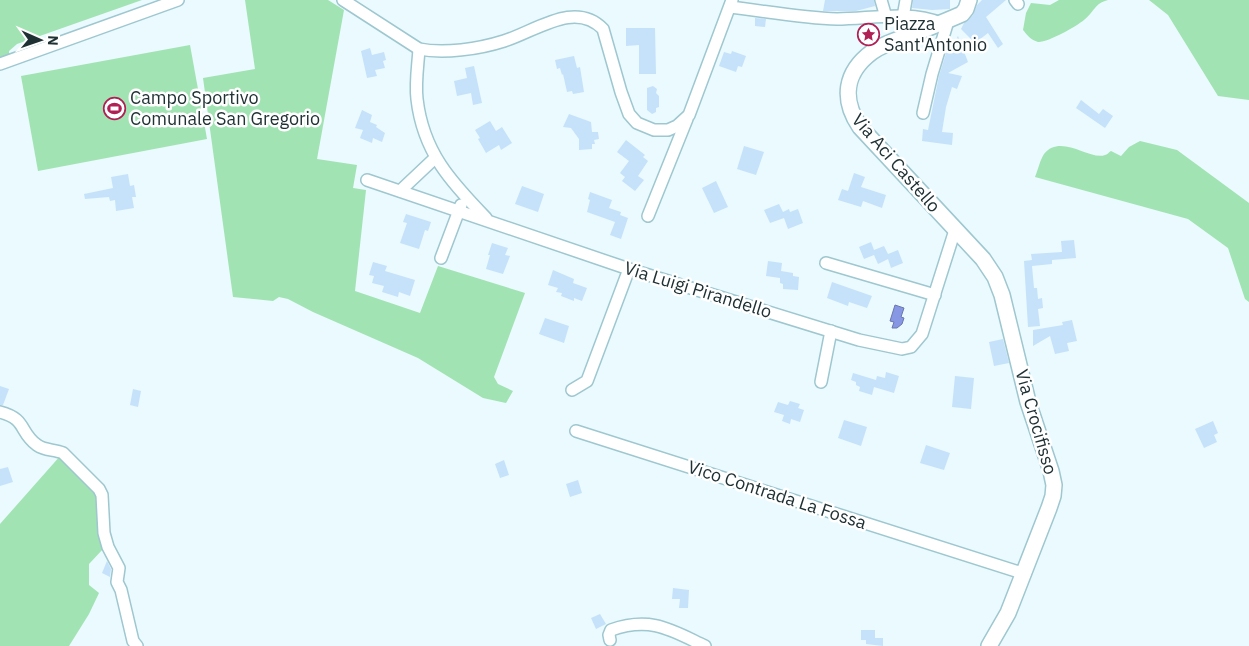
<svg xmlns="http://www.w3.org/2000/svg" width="1249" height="646" font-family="'IBM Plex Sans',sans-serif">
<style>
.green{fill:#a1e3b2}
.water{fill:#8897e3;stroke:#6978ae}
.building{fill:#c5e2fa}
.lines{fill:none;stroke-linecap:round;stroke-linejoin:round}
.minor-casing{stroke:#9ec7d0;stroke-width:14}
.tertiary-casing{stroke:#9ec7d0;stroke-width:18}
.minor{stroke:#fff;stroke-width:11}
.tertiary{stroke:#fff;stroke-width:15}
.labels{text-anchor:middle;stroke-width:5;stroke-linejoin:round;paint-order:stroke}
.poi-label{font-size:18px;fill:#203134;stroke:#fff;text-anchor:start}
.street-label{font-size:18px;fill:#203134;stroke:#fff}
</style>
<rect width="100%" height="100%" fill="#eafafe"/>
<!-- green -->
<g class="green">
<path d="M0,0H142L17,44L9,51V58L0,60Z"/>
<path d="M245,0H328L344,10L317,159L357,165L353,188L366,190L355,291L420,313L438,266L525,293L494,377L498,384L513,391L506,403L483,398L418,358L313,312L288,299L279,297L273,301L233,297L203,78L255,69Z"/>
<path d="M1059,0H1108C1095,3 1094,12 1084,20C1077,26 1047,43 1038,42C1031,40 1027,35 1023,30L1026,13L1031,3L1050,5Z"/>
<path d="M1149,0H1249V100L1218,96L1168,15Z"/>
<path d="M190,45L207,139L38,171L21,76Z"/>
<path d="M1140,141L1177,150L1249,203V302L1245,299L1228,248L1188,219L1035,177C1038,170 1040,160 1044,154C1061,133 1090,161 1105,155C1107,155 1109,152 1111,151L1121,156L1129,147Z"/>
<path d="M61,455L98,495L103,549L89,564V585L99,593L89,614L69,646H0V524Z"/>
</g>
<!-- water -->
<path class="water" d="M895,305L904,308L901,317L904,318L902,324L897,328H892L894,322L890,321Z"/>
<!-- building -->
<g class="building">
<path d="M825,0H874L875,6L856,11H823Z"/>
<path d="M913,0H950V9L932,10L912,8Z"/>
<path d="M982,0H1006L986,17L1003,44L998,48L988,33L975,43L961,29L964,23L973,15L977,5Z"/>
<path d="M755,18L766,19L765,27L755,26Z"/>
<path d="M626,28H655L656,74H639V45L626,46Z"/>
<path d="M958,36L968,62L948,73L962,76L957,89L952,87L946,107L942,132L953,133L952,145L922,141L923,129L928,130L939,76L947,50L950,51Z"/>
<path d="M370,48L372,55L384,52L386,60L383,61L385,68L375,70L377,76L367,78L361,51Z"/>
<path d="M732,51L746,56L742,67L738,66L736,72L719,66L724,52L731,54Z"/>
<path d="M574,56L577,68L580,67L584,92L573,94L572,91L567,92L563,74L562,75L560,68L557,69L555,60Z"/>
<path d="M474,66L482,103L473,105L471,93L457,96L454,81L467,78L465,68Z"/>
<path d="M653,86L657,89L656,93L659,96V107L656,108V112L652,114L647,110V88Z"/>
<path d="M1081,100L1099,114L1103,109L1113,116L1105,128L1076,108Z"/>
<path d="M362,110L372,115L370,122L377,125L376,127L385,133L382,142L373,138L372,143L360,138L363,130L355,128Z"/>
<path d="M569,114L591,122L592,132H598L599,139L594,140L595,144H592V149L579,150V139L571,128L563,127Z"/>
<path d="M490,121L496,131L502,127L512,143L501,150L499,145L486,153L478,139L480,138L475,130Z"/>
<path d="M626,140L645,155L643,157L648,161L638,176L644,180L635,191L622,181L625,177L620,173L629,161L617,152Z"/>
<path d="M744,146L764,152L756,175L737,169Z"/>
<path d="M854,173L865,177L861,187L886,195L882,208L863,201L861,207L838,200L842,189L848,191Z"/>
<path d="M128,174L130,186L134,185L136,197H132L134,208L116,211L115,200L110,201L109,197L85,199L84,194L113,188L111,177Z"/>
<path d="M716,181L728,207L714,213L702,188Z"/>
<path d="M522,186L544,194L538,212L515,204Z"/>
<path d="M590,192L612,200L609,208L621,212L620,215L628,218L621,239L610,235L615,222L587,212L590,200L588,199Z"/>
<path d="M779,204L783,212L789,209L790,212L798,209L803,223L788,229L784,218L770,223L764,210Z"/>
<path d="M406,214L431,222L428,231L425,230L419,249L400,243L407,223L403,222Z"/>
<path d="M1074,240L1076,258L1052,260V264L1032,266L1034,288H1037L1038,299L1042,298L1043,308L1038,309L1040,326L1028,327L1024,261L1032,260L1031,254L1062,252L1061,241Z"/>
<path d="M871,242L874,250L884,246L888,254L898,250L903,263L891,268L888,259L878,264L874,255L864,259L859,247Z"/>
<path d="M492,243L508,248L505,255L510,256L503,274L486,269L490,255H488Z"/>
<path d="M768,261L782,263L781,271L793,273V276L799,277L798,290L783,289V284L780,283V278L766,276Z"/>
<path d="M373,262L387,266L385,271L415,280L410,296L399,292L398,297L382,292L384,286L372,283L374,276L369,275Z"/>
<path d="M553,270L574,279L573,283L587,288L582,301L574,298V301L561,296L562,293L556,292L558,288L548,285Z"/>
<path d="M832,282L872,296L867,308L849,302L848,306L827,298Z"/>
<path d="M545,318L569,326L564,343L539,334Z"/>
<path d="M1072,320L1077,341L1067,343L1069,351L1055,354L1050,336L1033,346V330L1063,325L1062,322Z"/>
<path d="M1003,339L1009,363L994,366L989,342Z"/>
<path d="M886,372L899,376L894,393L874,387L872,395L859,391L860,387L856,385V382L851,380L853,373L876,380L877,376L885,378Z"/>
<path d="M955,376L974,378L971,409L952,407Z"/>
<path d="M0,386L9,389L3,405H0Z"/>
<path d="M133,389L141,391L138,407L130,405Z"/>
<path d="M790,401L800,404L798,408L804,410L800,422L791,419L790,424L782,421L784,415L774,412L778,402L788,405Z"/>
<path d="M844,420L867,427L861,446L838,438Z"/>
<path d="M1213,421L1218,433L1214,435L1217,442L1204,448L1195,429Z"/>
<path d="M926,445L950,453L944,470L920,463Z"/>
<path d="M504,460L509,475L500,478L495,464Z"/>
<path d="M8,467L13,482L0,486V469Z"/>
<path d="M578,480L582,493L570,497L566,484Z"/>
<path d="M107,561L111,569L110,577L102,573Z"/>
<path d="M673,588L689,590L688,608H679L680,599H672Z"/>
<path d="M600,614L606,624L596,629L591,618Z"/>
<path d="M861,630H875V638H883V646L866,644V640H861Z"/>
</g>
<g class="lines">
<defs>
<g id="minor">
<path d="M343,0L419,49C444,54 479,49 504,41C536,31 575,0 603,29L621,92L629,114L637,123L654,130H668L677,126L689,115L732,0"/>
<path d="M881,0L886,17"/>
<path d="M1015,0L1018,4"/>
<path d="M730,7C765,11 801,18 837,19C869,19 910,10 940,23"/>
<path d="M903,17L906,0"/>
<path d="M419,49C418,65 415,83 417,99C423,152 451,182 486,218"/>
<path d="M0,64L178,0"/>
<path d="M923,113L932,74L948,21"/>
<path d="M367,180L629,269L859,340L902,349L911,347L922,334L955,230"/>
<path d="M400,191L435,158"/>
<path d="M648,216L687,119"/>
<path d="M441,258L461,205"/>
<path d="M826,263L935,295"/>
<path d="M821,382L831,331"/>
<path d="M572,390L587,381L629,269"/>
<path d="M0,412C27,419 19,432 37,445C45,451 54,449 63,453L99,489L102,495L104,533L108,547L119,568L117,582L121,590L133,641L137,646"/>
<path d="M576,431L1025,574"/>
<path d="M610,640L609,635L611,630C651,616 671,630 705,646"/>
</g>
<path id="tertiary" d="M969,0L966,9L962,14C944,22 926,29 908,36C896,40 883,44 872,52C845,72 841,99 860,127L983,259L995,277L1002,295L1028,402L1051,471L1054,485L1053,496L1049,508L1008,613L989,646"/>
</defs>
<!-- minor casing -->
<use href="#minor" class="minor-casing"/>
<!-- tertiary casing -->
<use href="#tertiary" class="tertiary-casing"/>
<!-- minor -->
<use href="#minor" class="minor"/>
<!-- tertiary -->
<use href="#tertiary" class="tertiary"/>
</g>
<!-- icons -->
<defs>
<symbol id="sight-ring" viewBox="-11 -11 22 22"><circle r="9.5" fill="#fff" stroke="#b02055" stroke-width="1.5"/><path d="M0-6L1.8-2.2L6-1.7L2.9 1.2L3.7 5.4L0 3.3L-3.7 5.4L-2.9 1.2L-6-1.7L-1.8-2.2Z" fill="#b02055"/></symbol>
<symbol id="stadium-ring" viewBox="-11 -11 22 22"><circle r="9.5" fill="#fff" stroke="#b02055" stroke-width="1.5"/><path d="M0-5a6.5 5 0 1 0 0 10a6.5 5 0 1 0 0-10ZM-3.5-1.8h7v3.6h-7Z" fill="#b02055"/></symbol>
</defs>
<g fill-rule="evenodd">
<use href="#sight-ring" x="856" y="22" width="25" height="25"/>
<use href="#stadium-ring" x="102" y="96" width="25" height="25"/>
</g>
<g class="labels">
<!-- poi labels -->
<g class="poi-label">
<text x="884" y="30">Piazza<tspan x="884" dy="21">Sant'Antonio</tspan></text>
<text x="130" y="104">Campo Sportivo<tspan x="130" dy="21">Comunale San Gregorio</tspan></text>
</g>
<!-- street labels -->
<g class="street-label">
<text transform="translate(896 163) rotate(49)" y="6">Via Aci Castello</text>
<text transform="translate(698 290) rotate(17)" y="6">Via Luigi Pirandello</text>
<text transform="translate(1036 422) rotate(74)" y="6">Via Crocifisso</text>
<text transform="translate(777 495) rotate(18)" y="6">Vico Contrada La Fossa</text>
</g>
</g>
<!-- north arrow -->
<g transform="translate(40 40) rotate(92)" stroke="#ffffff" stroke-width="4" paint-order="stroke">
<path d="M0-4L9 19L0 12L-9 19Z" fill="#203134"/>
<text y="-8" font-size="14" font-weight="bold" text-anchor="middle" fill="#203134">N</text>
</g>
</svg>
